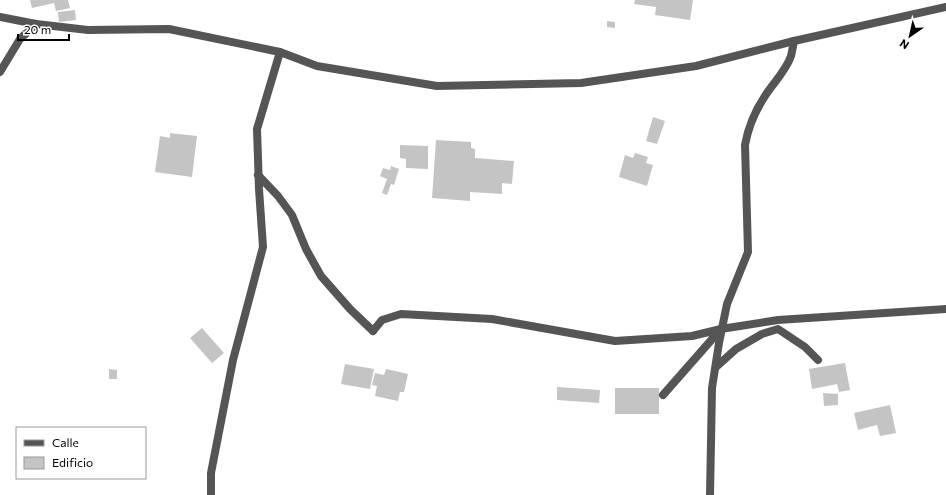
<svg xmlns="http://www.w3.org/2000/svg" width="946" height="495" font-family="Commissioner,sans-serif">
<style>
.building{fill:#c4c4c4}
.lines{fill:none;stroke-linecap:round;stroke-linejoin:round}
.service{stroke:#555;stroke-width:8}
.minor{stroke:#555;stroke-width:8}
</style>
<rect width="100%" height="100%" fill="#fff"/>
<!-- building -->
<g class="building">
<path d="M30,0H68L70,8L56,11L54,3L32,8Z"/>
<path d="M635,0H693L690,20L655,15L656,7L634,4Z"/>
<path d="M75,10L76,20L59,22L58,12Z"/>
<path d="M607,21L615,22V28L607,27Z"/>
<path d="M653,117L665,121L657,144L646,141Z"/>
<path d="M170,133L197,136L192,177L155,172L160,136L170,138Z"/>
<path d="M436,140L471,142V148L475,149V158L514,161L512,184L502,183V194L470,192V201L432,198Z"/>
<path d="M400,145L428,146V169L406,168V159L400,158Z"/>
<path d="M635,153L648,157L646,163L653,165L647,186L619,177L625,155L633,158Z"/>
<path d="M391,166L399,169L394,185L391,184L387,195L382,193L387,179L380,176L383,168L390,170Z"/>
<path d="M202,328L224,353L212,363L190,338Z"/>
<path d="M845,363L850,390L839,392L837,384L812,389L809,369Z"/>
<path d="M345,364L374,369L370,389L341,384Z"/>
<path d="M109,369L117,370V379H109Z"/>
<path d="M386,369L408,374L404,392H400L398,401L375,396L377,386L372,385L375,373L384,375Z"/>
<path d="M557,387L600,390L599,403L557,400Z"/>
<rect x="615" y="388" width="44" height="26"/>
<path d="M823,393L838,394V405L824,406Z"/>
<path d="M890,405L896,433L880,436L877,425L858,430L854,413Z"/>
</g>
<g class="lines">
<!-- service -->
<g class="service">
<path d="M373,331L382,320L401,314L492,319L615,341L692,336L721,329L663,395"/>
<path d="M716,367L736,349L762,334L778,329L805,347L818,360"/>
</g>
<!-- minor -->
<g class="minor">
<path d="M0,17L36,24L88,30L169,29L280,52L317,66L437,86L581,83L696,66L794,41L946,7"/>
<path d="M0,72L20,39L36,24"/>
<path d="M258,175L278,196L292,215L306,249L321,276L350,309L373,331"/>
<path d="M721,329L778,320L946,309"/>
<path d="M211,495V473L233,360L263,247L259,189L257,129L280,52"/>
<path d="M710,495L712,388L719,343L727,304L748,252L745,145C748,128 755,111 765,96C773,83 786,71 791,56C792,52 793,46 794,41"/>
</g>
</g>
<!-- legend -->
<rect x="16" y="427" width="130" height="52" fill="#ffffff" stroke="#999999"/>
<rect x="24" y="440" width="20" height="6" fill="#555555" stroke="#999999"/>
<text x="52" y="447" font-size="12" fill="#000000">Calle</text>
<rect x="24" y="457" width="20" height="12" fill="#c4c4c4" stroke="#999999"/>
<text x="52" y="467" font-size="12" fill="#000000">Edificio</text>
<!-- north arrow -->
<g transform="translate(910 36) rotate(214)" stroke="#ffffff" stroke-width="3" paint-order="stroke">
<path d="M0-3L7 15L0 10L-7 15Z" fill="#000000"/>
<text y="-6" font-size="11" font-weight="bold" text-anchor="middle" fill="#000000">N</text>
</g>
<!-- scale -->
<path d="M18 34v6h51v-6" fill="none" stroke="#000000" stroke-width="2"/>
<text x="24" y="34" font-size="12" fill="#000000" stroke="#ffffff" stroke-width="3" paint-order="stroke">20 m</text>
</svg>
